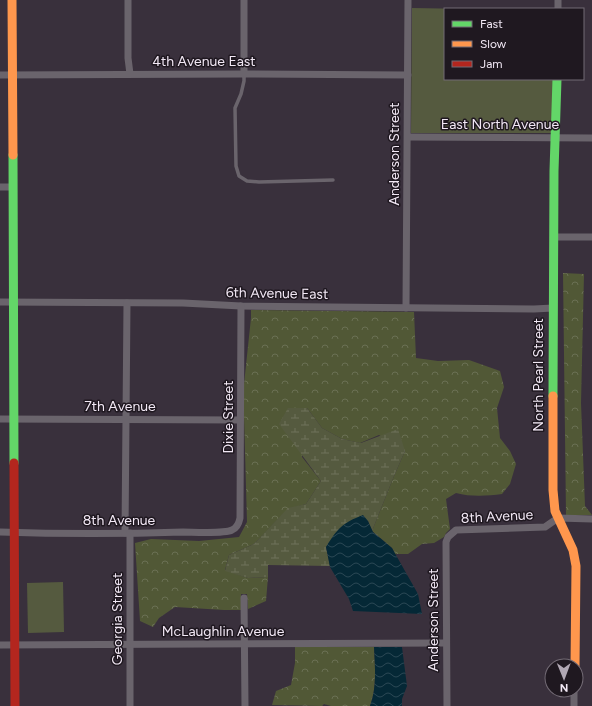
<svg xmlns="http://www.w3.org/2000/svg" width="592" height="706" font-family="Figtree,sans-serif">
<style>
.forest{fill:url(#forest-crowns)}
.wetland{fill:url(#wetland-marsh)}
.park{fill:#555a3f}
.water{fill:url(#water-waves)}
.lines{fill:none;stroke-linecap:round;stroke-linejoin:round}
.lane{stroke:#6a646c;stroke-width:3.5}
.street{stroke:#6a646c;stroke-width:7}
.fast{stroke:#63d668;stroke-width:9}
.slow{stroke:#ff974d;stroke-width:9}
.jam{stroke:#b3261e;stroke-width:9}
.labels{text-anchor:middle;stroke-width:3;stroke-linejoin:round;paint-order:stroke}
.street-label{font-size:14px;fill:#f2e8f5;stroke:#1f1820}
</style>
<defs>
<pattern id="forest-crowns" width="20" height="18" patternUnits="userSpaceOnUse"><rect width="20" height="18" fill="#515836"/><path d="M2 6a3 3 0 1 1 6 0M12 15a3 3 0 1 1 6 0" fill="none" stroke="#6a7054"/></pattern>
<pattern id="wetland-marsh" width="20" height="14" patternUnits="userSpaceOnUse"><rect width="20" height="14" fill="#555a3f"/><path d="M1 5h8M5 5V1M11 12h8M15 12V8" fill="none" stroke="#6e725b"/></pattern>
<pattern id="water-waves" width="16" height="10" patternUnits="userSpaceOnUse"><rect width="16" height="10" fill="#052836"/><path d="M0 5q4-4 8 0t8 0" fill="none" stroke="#2a4754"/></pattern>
</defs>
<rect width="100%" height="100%" fill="#39303c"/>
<!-- forest -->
<g class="forest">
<path d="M563,273L584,274L581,403L585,506L592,515H566Z"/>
<path d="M251,310L414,312L416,358L438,361L469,360L500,371L504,387L497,408L500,438L510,451L516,464L510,484L502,494C487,496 471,497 456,493L446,499L450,529L446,533L444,537L434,543L422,544L408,554H395L392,548L372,531L394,476L405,451L379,435L360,443L342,439L322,428L307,408L302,457L321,481L306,504L288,509L254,544L229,555L225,570L248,578L268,577L266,601L248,609L247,594H241V610H224L175,607L159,618L153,627L140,621L135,543L151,539L199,541L239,537L247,522L244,416V384L251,318Z"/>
<path d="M295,647H374C375,667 377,688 370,706H331L324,704L322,706L272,705L276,691L291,685L295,663Z"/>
</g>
<!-- wetland -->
<path class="wetland" d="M288,408H307L322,428L342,439L361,443L398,429L405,451L394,476L372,531L368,521L326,547L330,566L268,565V577L248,578L225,571L229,555L254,544L288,508L306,504L321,481L279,424Z"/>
<!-- park -->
<g class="park">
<path d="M412,8L471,9H445V79H554L553,133H411Z"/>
<path d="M63,582L64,632L28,633L27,583Z"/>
</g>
<!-- water -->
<g class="water">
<path d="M363,515L368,521L373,532L392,548L418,594L422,614L353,611L349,599L330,567L326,547C338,528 342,523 363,515Z"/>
<path d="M374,647H402L407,686L402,699V706H370C377,688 375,667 374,647Z"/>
</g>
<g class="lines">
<!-- lane -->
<path class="lane" d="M244,74V81L241,94L235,108L236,166L239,176L247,181L259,182L333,180"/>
<!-- street -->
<g class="street">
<path d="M128,0V58L130,74"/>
<path d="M244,0V74"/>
<path d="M558,9V0"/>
<path d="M0,75L244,74L408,75"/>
<path d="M408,137L592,138"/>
<path d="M0,187H13"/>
<path d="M554,237H592"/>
<path d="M0,302L183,303L241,306L534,309L553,308"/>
<path d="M406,308L408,0"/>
<path d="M0,419L240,420"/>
<path d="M0,532C61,534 122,534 183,532C193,532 224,534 232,530C237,528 239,523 240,518L241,306"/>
<path d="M125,533L127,303"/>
<path d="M130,533V706"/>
<path d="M244,598L245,706"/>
<path d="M0,645L446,643"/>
<path d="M447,706L446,542L448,537L456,530L545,527L558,518L592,519"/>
<path d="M574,706V690"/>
</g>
<!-- fast -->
<g class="fast">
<path d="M13,155L14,463"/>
<path d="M553,396L554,171L557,79"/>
</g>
<!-- slow -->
<g class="slow">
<path d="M12,0L13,155"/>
<path d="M553,396V490L555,511L573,550L576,566L575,666"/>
</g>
<!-- jam -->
<path class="jam" d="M14,463L15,706"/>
</g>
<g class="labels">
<!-- street labels -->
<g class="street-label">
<text x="204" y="66">4th Avenue East</text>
<text x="500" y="129">East North Avenue</text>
<text transform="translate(394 154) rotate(-90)" y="5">Anderson Street</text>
<text transform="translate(277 293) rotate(1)" y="5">6th Avenue East</text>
<text transform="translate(538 375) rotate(-90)" y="5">North Pearl Street</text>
<text x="120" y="411">7th Avenue</text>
<text transform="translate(228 417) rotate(-90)" y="5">Dixie Street</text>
<text transform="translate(497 516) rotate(-3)" y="5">8th Avenue</text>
<text x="119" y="525">8th Avenue</text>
<text transform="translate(117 619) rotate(-90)" y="5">Georgia Street</text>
<text transform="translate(433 620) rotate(-90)" y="5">Anderson Street</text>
<text x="223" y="636">McLaughlin Avenue</text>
</g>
</g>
<!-- legend -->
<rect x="444" y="8" width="140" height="72" fill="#1f1820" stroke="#736b75"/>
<rect x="452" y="21" width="20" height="6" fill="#63d668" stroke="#736b75"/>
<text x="480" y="28" font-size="12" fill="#f2e8f5">Fast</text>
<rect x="452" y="41" width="20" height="6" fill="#ff974d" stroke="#736b75"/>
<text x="480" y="48" font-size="12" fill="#f2e8f5">Slow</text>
<rect x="452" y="61" width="20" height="6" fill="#b3261e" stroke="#736b75"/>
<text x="480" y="68" font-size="12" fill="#f2e8f5">Jam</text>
<!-- north arrow -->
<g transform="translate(564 678) rotate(179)"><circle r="19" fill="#1f1820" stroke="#736b75"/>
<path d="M0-3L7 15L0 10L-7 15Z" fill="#b1a8b4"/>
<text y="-6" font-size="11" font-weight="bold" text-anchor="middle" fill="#f2e8f5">N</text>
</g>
</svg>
